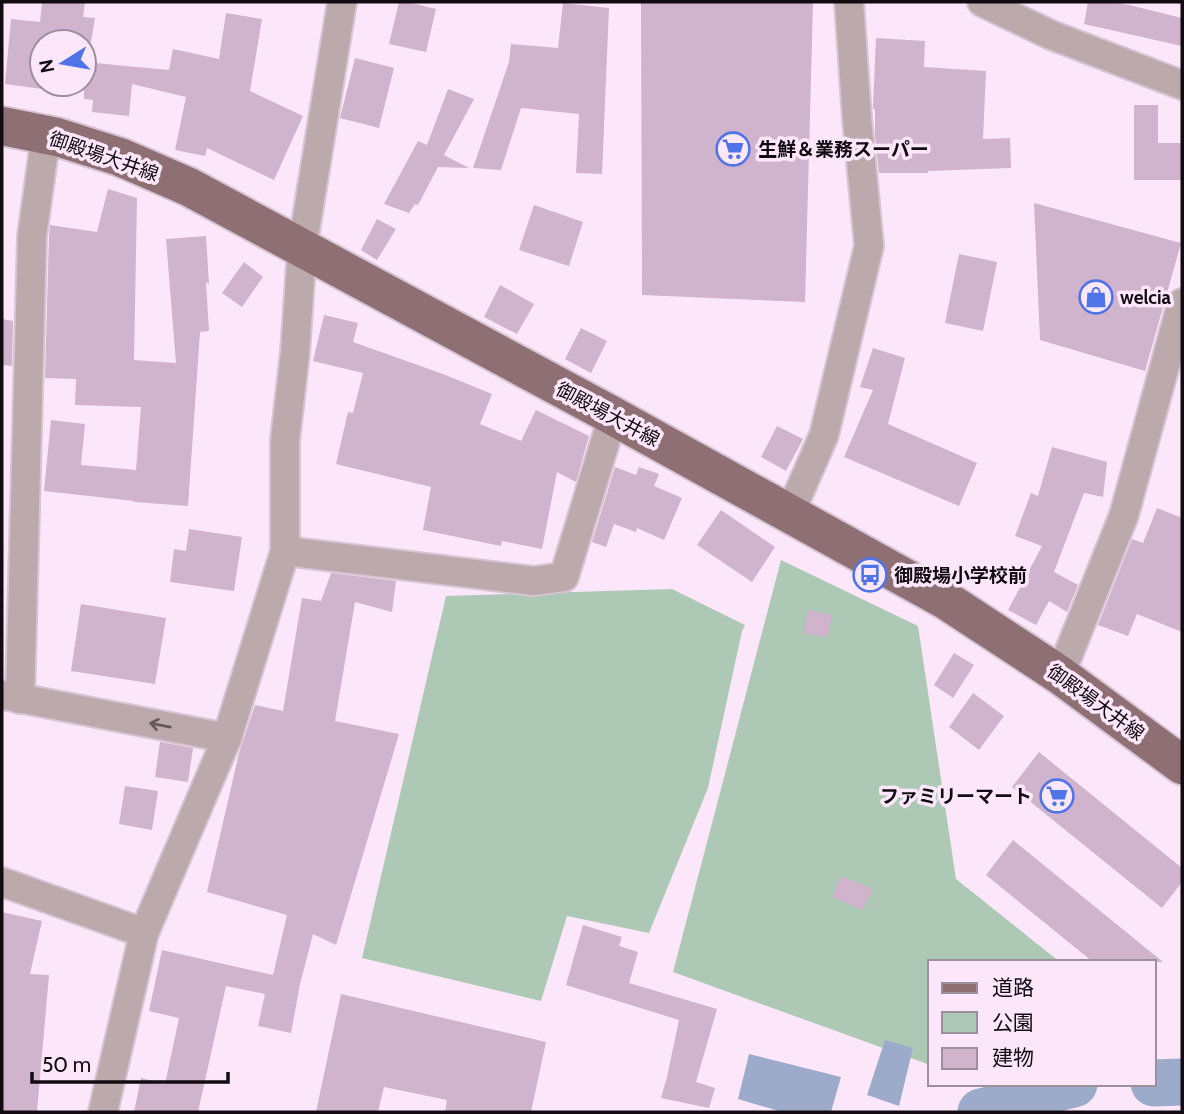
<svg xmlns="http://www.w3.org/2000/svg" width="1184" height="1114" font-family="Cabin,'Noto Sans JP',sans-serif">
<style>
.green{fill:#adc9b5}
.water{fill:#9cabca}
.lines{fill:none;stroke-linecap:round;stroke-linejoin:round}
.river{stroke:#9cabca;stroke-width:47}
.building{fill:#d0b3cc}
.minor-casing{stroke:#d7c4d5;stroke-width:32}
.primary-casing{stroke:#d7c4d5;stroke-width:42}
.minor{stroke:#bba9ab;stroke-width:28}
.primary{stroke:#8e6f73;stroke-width:38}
.oneway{stroke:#665a5e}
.labels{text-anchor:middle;stroke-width:7;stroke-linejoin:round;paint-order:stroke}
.poi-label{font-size:19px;font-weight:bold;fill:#120b12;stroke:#fce7fa;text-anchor:start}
.street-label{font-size:19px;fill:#120b12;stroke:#fce7fa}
</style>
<rect width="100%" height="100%" fill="#fce7fa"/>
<!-- green -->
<g class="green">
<path d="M781,560L918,626L956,879L1060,962H930V1065L673,972Z"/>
<path d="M672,589L745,625L742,631L708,788L649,933L567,916L541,1001L362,958L446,596Z"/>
</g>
<!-- water -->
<g class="water">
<path d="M885,1040L913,1048L899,1106L867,1095Z"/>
<path d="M749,1054L841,1077L831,1112H782L738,1099Z"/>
</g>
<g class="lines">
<!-- river -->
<g class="river">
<path d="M1154,1083L1182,1082"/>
<path d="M981,1112L999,1108L1036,1093L1074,1084"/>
</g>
</g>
<!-- building -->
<g class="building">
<path d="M42,2H85L83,17L95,18L91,42H42V89L5,84L11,19L40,22Z"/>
<path d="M399,2H407L436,9L426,52L389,44Z"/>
<path d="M641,2H813L805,302L642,295Z"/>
<path d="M1088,2H1109L1129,5L1182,18V46L1084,24Z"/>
<path d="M563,3L609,8L602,174L576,173L579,114L521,108L501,170L473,168L509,62L511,44L558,48Z"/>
<path d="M226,13L262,19L250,91L303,116L274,180L207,148L205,156L175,150L186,97L132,84L129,116L92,112L93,100L84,99V62L169,70L173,49L219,59Z"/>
<path d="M876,38L925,41L924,67L986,71L983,139L1010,138L1011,168L928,171V173H879L875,136V109H873V106Z"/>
<path d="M355,58L394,68L379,128L340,118Z"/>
<path d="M448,89L474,99L444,155L469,168L438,167L418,205L415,204L409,213L384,204L418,141L427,145Z"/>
<path d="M1134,105H1158V143H1182V180H1134Z"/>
<path d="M108,189L137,198L134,360L176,363L166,239L206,236L209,284L206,282L209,331L200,332L188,506L134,502V501L44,491L51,420L85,424L81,465L136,470L141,407L75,405L76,379L45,378L49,237L50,225L97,232Z"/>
<path d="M1034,203L1181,243L1145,371L1040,340Z"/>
<path d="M534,205L583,222L569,266L519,250Z"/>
<path d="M377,219L396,229L377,260L361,250Z"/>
<path d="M959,254L997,262L983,331L945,323Z"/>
<path d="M244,262L263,277L242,307L222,293Z"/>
<path d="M500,285L534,304L517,334L484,317Z"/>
<path d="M324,315L358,323L353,342L443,374L492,394L480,424L521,441L536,410L589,436L576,482L557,472L542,549L502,541L501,546L423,530L431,487L336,464L348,412L353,413L363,373L313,361Z"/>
<path d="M2,319L13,321L12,366L2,365Z"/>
<path d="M581,328L607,341L591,373L565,359Z"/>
<path d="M873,348L905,358L888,424L977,463L959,506L844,457L873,390L860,387Z"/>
<path d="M777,426L803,439L786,471L761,457Z"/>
<path d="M1052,447L1107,462L1103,497L1084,493L1054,572L1078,585L1067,612L1049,601L1036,625L1008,610L1042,546L1015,536L1031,493L1038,496Z"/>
<path d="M615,467L636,475L639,467L659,474L654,486L682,498L664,540L637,528L636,532L614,524L606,547L592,542Z"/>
<path d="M1157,508L1182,518V632L1137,614L1128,636L1098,625L1132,539L1143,543Z"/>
<path d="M721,510L775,547L752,582L697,545Z"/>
<path d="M189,529L242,537L234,591L170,582L174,549L186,551Z"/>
<path d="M331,573L396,581L392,612L355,602L335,721L399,734L336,945L313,934L300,984L291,1033L258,1026L265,994L226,986L198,1112H134L141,1078L165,1084L179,1018L149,1011L162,950L273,975L287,915L207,892L239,753L255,705L283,711L302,598L321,601Z"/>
<path d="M81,604L166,618L155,684L71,671Z"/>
<path d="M808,610L832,615L827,638L804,633Z"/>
<path d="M954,653L974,665L953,698L934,685Z"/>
<path d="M973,693L1004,716L979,750L949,727Z"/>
<path d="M160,742L193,748L188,782L155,777Z"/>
<path d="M1039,752L1182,868V882L1162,908L1012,787Z"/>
<path d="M125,786L158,791L152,830L119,824Z"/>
<path d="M1013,840L1163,962H1093L986,875Z"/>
<path d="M841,876L872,889L863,910L832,897Z"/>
<path d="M2,912L42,921L30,974L49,975L37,1112H2Z"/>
<path d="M583,925L622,937L619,946L638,952L629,983L717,1009L696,1082L715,1088L709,1108L661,1098L667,1077L679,1020L566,985Z"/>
<path d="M341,994L546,1042L531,1112H445L447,1100L384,1087L378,1112H316Z"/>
</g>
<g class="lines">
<defs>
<g id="minor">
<path d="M982,2L1051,35L1182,85"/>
<path d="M790,513L824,435L869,246L857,119L849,2"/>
<path d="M285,551L533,581L564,577L613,416"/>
<path d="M1060,675L1124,515L1182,303"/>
<path d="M3,695L227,738"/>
<path d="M20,699L32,236L46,135"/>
<path d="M2,882L144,933"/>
<path d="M103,1112L144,933L227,738L285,551V440L295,353L302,249L342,2"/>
</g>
<path id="primary" d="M2,126L57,137L120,157L189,187L613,416L947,601L1060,675L1182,765"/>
</defs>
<!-- minor casing -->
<use href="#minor" class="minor-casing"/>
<!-- primary casing -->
<use href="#primary" class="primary-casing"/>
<!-- minor -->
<use href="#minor" class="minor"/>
<!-- primary -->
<use href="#primary" class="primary"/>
</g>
<!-- one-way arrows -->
<defs><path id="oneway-shaft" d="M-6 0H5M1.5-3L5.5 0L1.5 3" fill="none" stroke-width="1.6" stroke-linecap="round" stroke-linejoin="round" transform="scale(1.75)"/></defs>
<use class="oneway" href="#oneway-shaft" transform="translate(160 725) rotate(-169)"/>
<!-- icons -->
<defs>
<symbol id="supermarket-ring" viewBox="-11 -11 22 22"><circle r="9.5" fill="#fce7fa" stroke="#4f74e8" stroke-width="1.5"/><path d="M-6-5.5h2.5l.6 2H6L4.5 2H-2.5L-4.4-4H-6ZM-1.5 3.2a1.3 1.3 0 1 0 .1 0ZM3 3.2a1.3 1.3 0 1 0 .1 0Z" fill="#4f74e8"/></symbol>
<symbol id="shop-ring" viewBox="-11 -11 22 22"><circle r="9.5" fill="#fce7fa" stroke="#4f74e8" stroke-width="1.5"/><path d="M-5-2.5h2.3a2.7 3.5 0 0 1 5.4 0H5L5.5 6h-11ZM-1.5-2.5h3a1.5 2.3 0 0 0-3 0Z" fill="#4f74e8"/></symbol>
<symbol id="bus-ring" viewBox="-11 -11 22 22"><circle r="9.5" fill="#fce7fa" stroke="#4f74e8" stroke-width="1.5"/><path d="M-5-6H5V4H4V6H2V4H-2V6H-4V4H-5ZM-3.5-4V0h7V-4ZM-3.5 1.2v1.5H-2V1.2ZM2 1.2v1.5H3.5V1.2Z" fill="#4f74e8"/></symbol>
</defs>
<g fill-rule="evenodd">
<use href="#supermarket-ring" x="714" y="130" width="38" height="38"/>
<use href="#shop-ring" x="1077" y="278" width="38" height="38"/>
<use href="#bus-ring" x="851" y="556" width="38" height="38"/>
<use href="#supermarket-ring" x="1038" y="777" width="38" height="38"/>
</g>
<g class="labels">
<!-- poi labels -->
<g class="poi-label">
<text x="758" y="156">生鮮＆業務スーパー</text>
<text x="1120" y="304">welcia</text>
<text x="894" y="582">御殿場小学校前</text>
<text x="1032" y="803" text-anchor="end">ファミリーマート</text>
</g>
<!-- street labels -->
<g class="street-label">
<text transform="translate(104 156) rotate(19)" y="7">御殿場大井線</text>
<text transform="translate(608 414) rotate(28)" y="7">御殿場大井線</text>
<text transform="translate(1096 702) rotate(36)" y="7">御殿場大井線</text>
</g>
</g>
<!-- border -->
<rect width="1184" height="1114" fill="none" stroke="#120b12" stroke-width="7"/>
<!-- legend -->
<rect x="928" y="960" width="228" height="126" fill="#fce7fa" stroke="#9e8f9d" stroke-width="2"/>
<rect x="942" y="983" width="35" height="10" fill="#8e6f73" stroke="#9e8f9d" stroke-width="2"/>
<text x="992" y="995" font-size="21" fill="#120b12">道路</text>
<rect x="942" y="1012" width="35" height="21" fill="#adc9b5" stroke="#9e8f9d" stroke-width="2"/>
<text x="992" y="1030" font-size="21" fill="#120b12">公園</text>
<rect x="942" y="1048" width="35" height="21" fill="#d0b3cc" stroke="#9e8f9d" stroke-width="2"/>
<text x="992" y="1065" font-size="21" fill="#120b12">建物</text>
<!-- north arrow -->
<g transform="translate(63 63) rotate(259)"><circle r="33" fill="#fce7fa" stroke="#9e8f9d" stroke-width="2"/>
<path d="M0-5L12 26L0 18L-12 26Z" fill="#4f74e8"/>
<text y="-10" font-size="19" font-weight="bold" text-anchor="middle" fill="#120b12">N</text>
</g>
<!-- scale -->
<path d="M32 1072v10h196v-10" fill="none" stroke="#120b12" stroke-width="3.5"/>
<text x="42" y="1072" font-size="21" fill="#120b12" stroke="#fce7fa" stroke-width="5" paint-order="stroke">50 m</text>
</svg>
